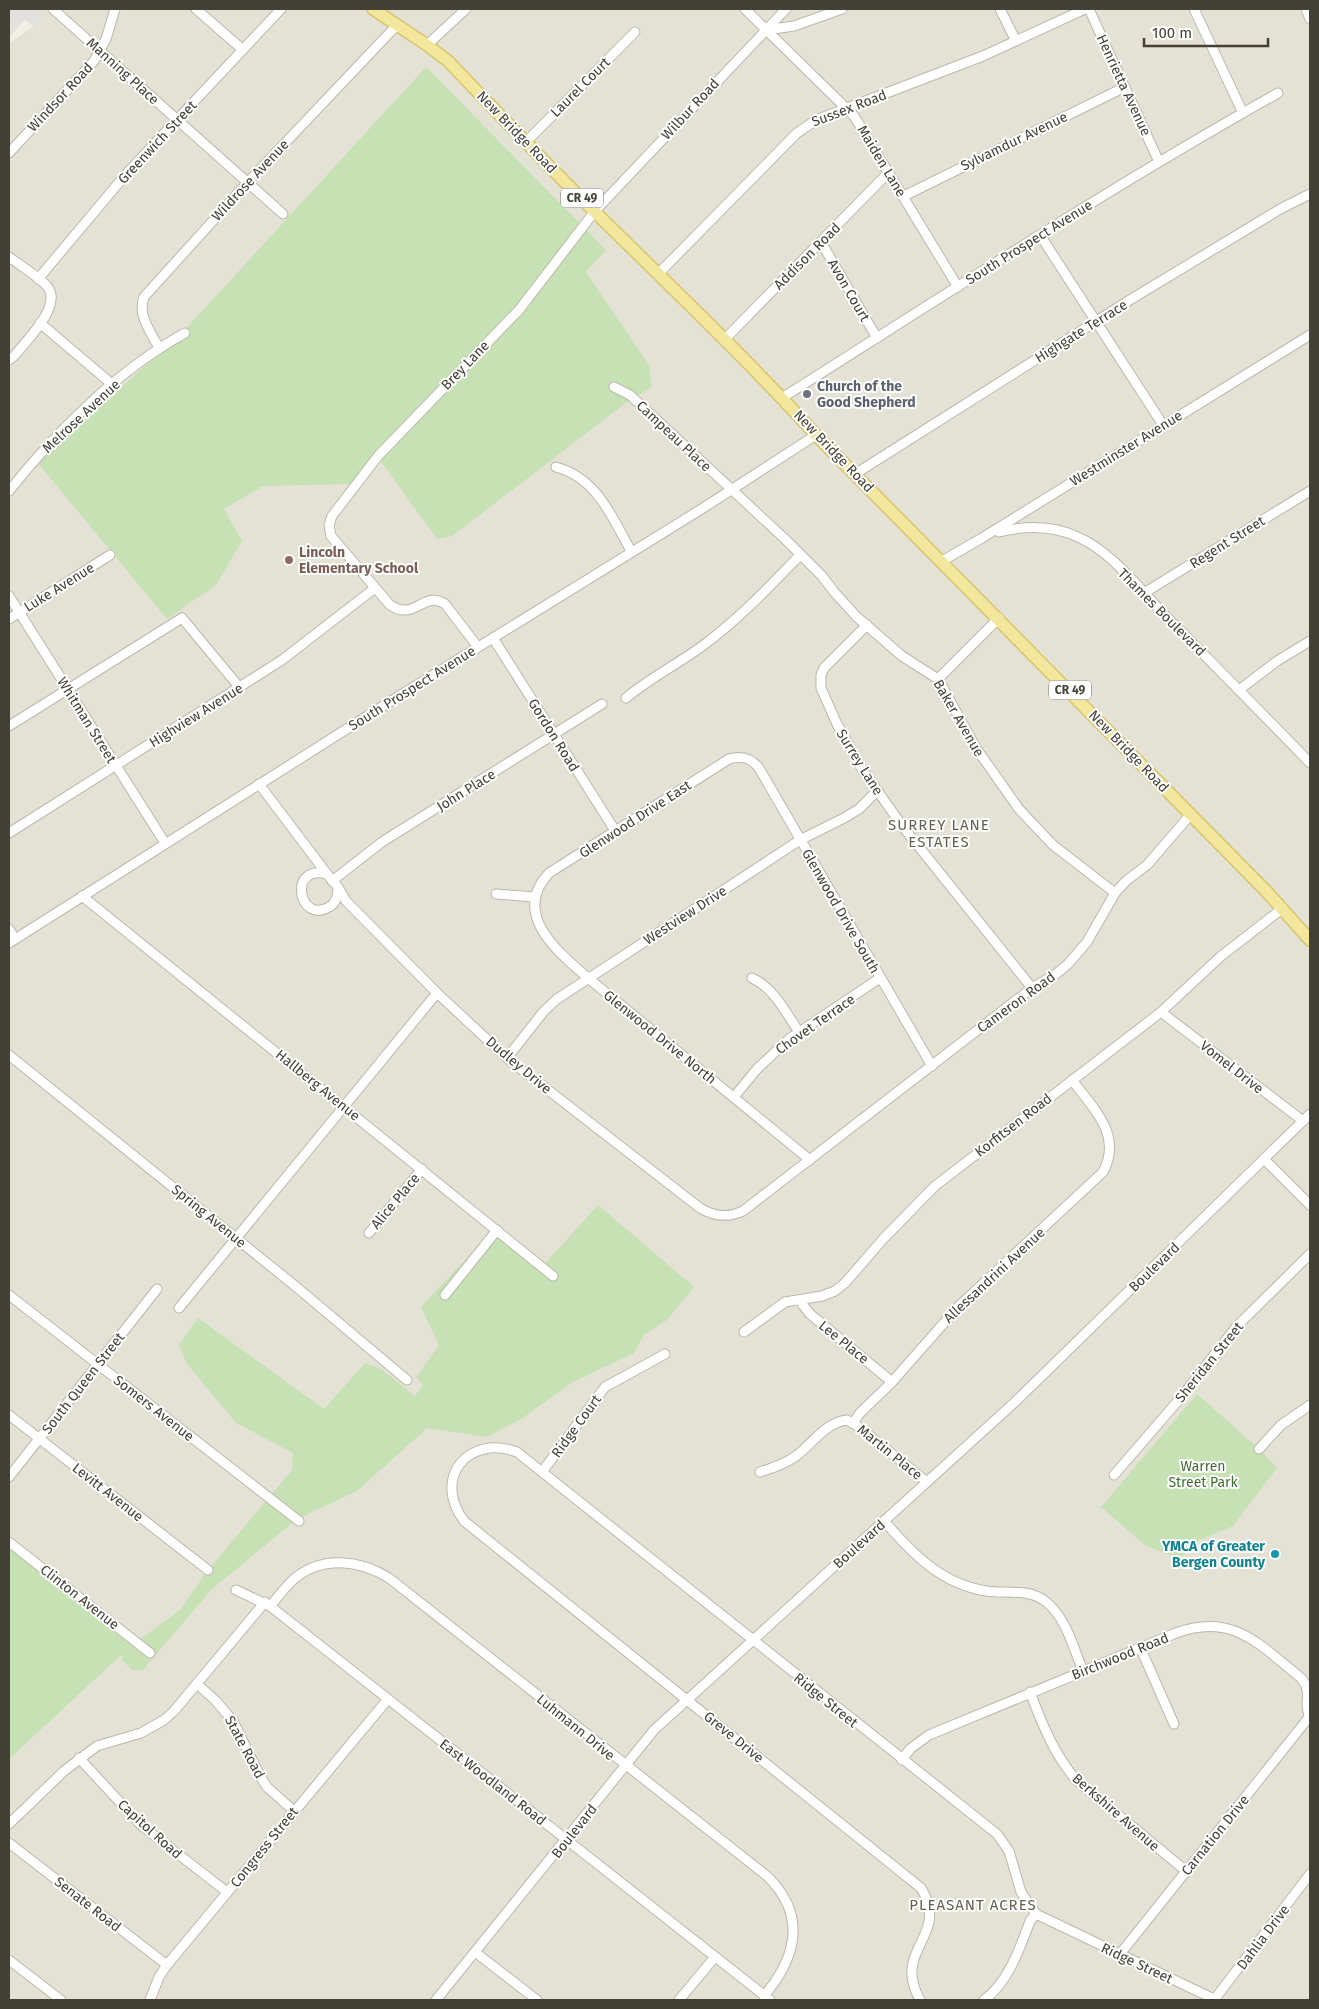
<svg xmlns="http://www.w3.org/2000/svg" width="1319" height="2009" font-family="'Fira Sans',sans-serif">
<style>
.residential{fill:#e4e2d5}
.green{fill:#c6e1b3}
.parking{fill:#e3e1de}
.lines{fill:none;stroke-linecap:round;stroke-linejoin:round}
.minor-casing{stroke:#bbb8aa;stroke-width:11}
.major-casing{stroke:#d7c56f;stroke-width:14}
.minor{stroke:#fff;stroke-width:9}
.major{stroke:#f3e69d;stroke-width:11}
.worship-dot{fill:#6b7280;stroke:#fff;stroke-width:2}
.education-dot{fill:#8d6e63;stroke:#fff;stroke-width:2}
.culture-dot{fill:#0f9aa8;stroke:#fff;stroke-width:2}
.labels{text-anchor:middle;stroke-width:4;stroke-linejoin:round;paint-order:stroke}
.shield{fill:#fff;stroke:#7b7972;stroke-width:1}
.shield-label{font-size:12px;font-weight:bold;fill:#434036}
.street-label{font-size:14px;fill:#434036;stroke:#fff}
.worship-label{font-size:14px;font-weight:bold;fill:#5b616d;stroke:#fff;text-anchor:start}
.education-label{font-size:14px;font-weight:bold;fill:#785e54;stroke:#fff;text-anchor:start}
.park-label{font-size:14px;fill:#3f6f30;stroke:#fff}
.culture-label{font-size:14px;font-weight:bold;fill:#0d838f;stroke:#fff;text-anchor:end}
.neighbourhood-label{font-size:15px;letter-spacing:1px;fill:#655f4e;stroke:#fff}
</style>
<rect width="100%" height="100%" fill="#f1efe6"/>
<!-- residential -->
<path class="residential" d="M42,9H1310V2000H9V44L35,25Z"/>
<!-- green -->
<g class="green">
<path d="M426,67L606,250L586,272L649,365L652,387L631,399L452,536L437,539L380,460L358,484L263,486L224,509L242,541L216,585L167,619L37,462L181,334Z"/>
<path d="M598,1205L694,1287L667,1320L644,1335L634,1353L573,1382L521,1419L487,1437L427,1428L357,1491L297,1519L211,1590L143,1670H132L122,1660V1654L9,1759V1538L139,1640L180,1610L208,1570L292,1470L293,1453L236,1423L187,1364L179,1345L198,1318L324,1409L365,1363L381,1369L415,1396L423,1385L416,1377L439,1345L421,1307L493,1230L539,1270Z"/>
<path d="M1197,1394L1259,1449L1277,1468L1233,1526L1197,1541L1179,1559L1145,1545L1101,1507Z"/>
</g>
<!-- parking -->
<path class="parking" d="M9,9H44L36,27L24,20L9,38Z"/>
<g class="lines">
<defs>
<g id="minor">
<path d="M53,9L283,214"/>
<path d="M196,9L242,49"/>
<path d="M745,9L854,116L958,287"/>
<path d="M1000,9L1016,41"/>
<path d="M1089,9L1159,162"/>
<path d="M1194,9L1243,113"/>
<path d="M1306,9L1310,19"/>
<path d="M766,30L794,26L842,9"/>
<path d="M427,45L466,9"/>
<path d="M526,142L635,32"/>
<path d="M9,153L94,61L106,39L115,9"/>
<path d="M904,196L1125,87"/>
<path d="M1040,235L1163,425"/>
<path d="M821,242L877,338"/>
<path d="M9,257C21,266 35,274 46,285C65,304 26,341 14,356L9,360"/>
<path d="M659,273L797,133L816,120L983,56L1085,9"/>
<path d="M38,279L127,173L281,9"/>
<path d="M40,323L113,385"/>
<path d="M725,339L889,172"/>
<path d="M159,348C151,332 137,315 144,297L248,182L397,25"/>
<path d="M614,387L630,395L786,540L822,576L835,593L857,617L902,656L938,679L976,748L1019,809L1053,845L1115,893"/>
<path d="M782,398C946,294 1109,188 1278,93"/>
<path d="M556,467C597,478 612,517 631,551"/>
<path d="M855,474L1133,298L1282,208L1310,194"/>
<path d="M9,491C56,432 118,370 185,333"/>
<path d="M999,532C1027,525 1054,525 1080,538C1111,552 1138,587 1161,611C1211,662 1261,712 1310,763"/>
<path d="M942,561L982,538L1310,335"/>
<path d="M1144,593L1310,491"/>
<path d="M9,596L165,843"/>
<path d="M9,619L110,555"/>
<path d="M867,625L824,668L821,675V688L837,724L862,769L903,827L1032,988"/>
<path d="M493,638L616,832"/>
<path d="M478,647L445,604C423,590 415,622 390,605L331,536L329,525L332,516L378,456L519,310L595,211L786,9"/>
<path d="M938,679L999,618"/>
<path d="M1239,690L1277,661L1310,641"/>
<path d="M626,698C651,677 680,663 705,644C740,618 770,586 800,555"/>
<path d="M9,726L182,618L240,688"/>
<path d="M259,784L327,874"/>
<path d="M9,833L282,660L375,588"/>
<path d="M332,881L382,842L602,704"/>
<path d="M338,887C338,895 337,903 329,907C299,925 287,864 327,874L338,887L346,901L437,993L507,1058L700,1208C715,1217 728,1218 743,1211L1032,988L1056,974L1068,964L1087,942L1115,893L1126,881L1147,865L1191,814"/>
<path d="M496,894L535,897"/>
<path d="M82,896L553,1276"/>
<path d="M9,929L15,939"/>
<path d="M9,943L383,706L700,510L816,435"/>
<path d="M752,978C774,988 786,1013 799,1032"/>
<path d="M1161,1012L1303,1121"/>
<path d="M9,1055L294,1285L407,1380"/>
<path d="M507,1058L544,1011L557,999L800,840L844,818L859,809L877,791"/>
<path d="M734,1097L757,1069L789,1039L880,978"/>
<path d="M1264,1159L1310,1205"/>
<path d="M810,1160L588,978C557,951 511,914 549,873L729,759C742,755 751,758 759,768L932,1066"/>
<path d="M369,1233L422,1169"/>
<path d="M9,1295L299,1521"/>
<path d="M445,1295L497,1230"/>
<path d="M801,1300L803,1305L810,1314L892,1382"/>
<path d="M179,1308L437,993"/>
<path d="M744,1332L785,1302L822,1296L835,1291L845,1283L884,1238L935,1186L1161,1012L1220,957L1283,908"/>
<path d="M9,1415L208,1570"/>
<path d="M853,1423L860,1413L892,1382L958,1307L1103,1172C1123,1135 1093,1108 1072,1080"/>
<path d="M1259,1449L1281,1425L1310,1405"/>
<path d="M542,1472L605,1387L665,1354"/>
<path d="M760,1472C773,1468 785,1464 796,1456C812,1444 826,1422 847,1420L856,1425L927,1482"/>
<path d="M1114,1475L1183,1395L1237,1326L1310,1254"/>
<path d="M9,1477L157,1289"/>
<path d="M884,1521C912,1553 941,1584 986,1591C1005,1594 1028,1588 1045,1601C1066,1617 1073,1647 1083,1671"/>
<path d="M9,1542L150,1653"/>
<path d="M236,1590L270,1606L770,2000"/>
<path d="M270,1606C278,1597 285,1587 294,1579C322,1555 360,1560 389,1578L767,1876C807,1915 797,1957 764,1996"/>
<path d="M1140,1647L1174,1724"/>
<path d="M197,1684L215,1700L233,1721L260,1776L267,1787L294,1811"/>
<path d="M1030,1692C1042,1724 1054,1754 1076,1780L1186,1871"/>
<path d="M79,1758L142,1826L227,1892"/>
<path d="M902,1760L910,1749L929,1735L1176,1633C1233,1612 1260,1645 1301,1678C1314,1693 1302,1703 1310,1717"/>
<path d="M9,1824L64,1771L97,1746L141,1733L164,1720L174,1711L265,1602"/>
<path d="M9,1843L167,1965"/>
<path d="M475,1952L537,2000"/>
<path d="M1120,1954L1310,1716"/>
<path d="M9,1960L61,2000"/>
<path d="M150,2000L159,1977L167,1965L388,1699"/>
<path d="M436,2000L654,1730L1015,1402L1310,1114"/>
<path d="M679,2000L715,1957"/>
<path d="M920,2000C891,1948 951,1937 921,1888L464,1521C432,1478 468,1434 517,1452L997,1834L1009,1851L1021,1892L1036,1914L1214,1999"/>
<path d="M984,2000C1008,1983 1020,1948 1030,1921L1036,1914"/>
<path d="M1214,2000L1310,1874"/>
</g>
<path id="major" d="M373,9L427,45L448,61C496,111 544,162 594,211C669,285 745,357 816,435L1266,891L1310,940"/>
</defs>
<!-- minor casing -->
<use href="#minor" class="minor-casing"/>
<!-- major casing -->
<use href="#major" class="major-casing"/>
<!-- minor -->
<use href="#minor" class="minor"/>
<!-- major -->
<use href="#major" class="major"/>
</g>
<!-- markers -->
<circle class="worship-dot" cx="807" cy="394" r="5"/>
<circle class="education-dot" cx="289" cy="560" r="5"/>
<circle class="culture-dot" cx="1275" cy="1554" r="5"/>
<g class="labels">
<!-- shield labels -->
<g class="shield">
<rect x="561" y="188.5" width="42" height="19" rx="4"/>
<rect x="1049" y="680.5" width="42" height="19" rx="4"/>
</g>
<g class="shield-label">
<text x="582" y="202">CR 49</text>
<text x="1070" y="694">CR 49</text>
</g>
<!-- street labels -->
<g class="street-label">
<text transform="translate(123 71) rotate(42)" y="5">Manning Place</text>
<text transform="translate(1124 85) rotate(65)" y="5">Henrietta Avenue</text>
<text transform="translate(580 87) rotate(-45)" y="5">Laurel Court</text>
<text transform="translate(60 97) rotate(-47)" y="5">Windsor Road</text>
<text transform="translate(849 108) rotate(-21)" y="5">Sussex Road</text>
<text transform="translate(690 109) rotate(-47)" y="5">Wilbur Road</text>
<text transform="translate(517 132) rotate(46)" y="5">New Bridge Road</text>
<text transform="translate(1014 141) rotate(-26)" y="5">Sylvamdur Avenue</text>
<text transform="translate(157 142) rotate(-47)" y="5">Greenwich Street</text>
<text transform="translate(882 161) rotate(59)" y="5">Maiden Lane</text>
<text transform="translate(250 180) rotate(-47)" y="5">Wildrose Avenue</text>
<text transform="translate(1029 242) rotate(-32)" y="5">South Prospect Avenue</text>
<text transform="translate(807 256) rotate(-45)" y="5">Addison Road</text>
<text transform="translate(849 290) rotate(60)" y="5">Avon Court</text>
<text transform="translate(1081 331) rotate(-32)" y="5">Highgate Terrace</text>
<text transform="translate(465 365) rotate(-46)" y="5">Brey Lane</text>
<text transform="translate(81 416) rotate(-43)" y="5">Melrose Avenue</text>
<text transform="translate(674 436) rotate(43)" y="5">Campeau Place</text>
<text transform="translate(1126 448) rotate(-32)" y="5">Westminster Avenue</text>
<text transform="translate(834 451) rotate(46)" y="5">New Bridge Road</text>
<text transform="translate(1227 542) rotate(-32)" y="5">Regent Street</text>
<text transform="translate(59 587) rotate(-32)" y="5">Luke Avenue</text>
<text transform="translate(1162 612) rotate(45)" y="5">Thames Boulevard</text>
<text transform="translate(412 688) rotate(-32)" y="5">South Prospect Avenue</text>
<text transform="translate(196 715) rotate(-32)" y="5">Highview Avenue</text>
<text transform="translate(959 718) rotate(60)" y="5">Baker Avenue</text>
<text transform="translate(87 720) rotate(58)" y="5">Whitman Street</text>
<text transform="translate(554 735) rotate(58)" y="5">Gordon Road</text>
<text transform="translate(1129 751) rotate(46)" y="5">New Bridge Road</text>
<text transform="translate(860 762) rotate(58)" y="5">Surrey Lane</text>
<text transform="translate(466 790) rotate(-32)" y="5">John Place</text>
<text transform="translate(635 819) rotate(-33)" y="5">Glenwood Drive East</text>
<text transform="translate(841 911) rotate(60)" y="5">Glenwood Drive South</text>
<text transform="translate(685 915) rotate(-33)" y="5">Westview Drive</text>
<text transform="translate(1016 1002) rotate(-36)" y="5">Cameron Road</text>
<text transform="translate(815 1024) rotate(-35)" y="5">Chovet Terrace</text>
<text transform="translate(660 1037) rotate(39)" y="5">Glenwood Drive North</text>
<text transform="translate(519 1065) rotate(40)" y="5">Dudley Drive</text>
<text transform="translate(1232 1067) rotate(38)" y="5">Vomel Drive</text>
<text transform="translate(318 1085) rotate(39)" y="5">Hallberg Avenue</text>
<text transform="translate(1013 1125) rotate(-38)" y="5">Korfitsen Road</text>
<text transform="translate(395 1201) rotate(-50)" y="5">Alice Place</text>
<text transform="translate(209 1216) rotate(39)" y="5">Spring Avenue</text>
<text transform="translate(1154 1267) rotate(-44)" y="5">Boulevard</text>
<text transform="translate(994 1275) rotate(-43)" y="5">Allessandrini Avenue</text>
<text transform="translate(844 1342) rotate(39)" y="5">Lee Place</text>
<text transform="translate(1209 1362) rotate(-51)" y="5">Sheridan Street</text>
<text transform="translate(83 1383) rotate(-52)" y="5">South Queen Street</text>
<text transform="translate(154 1408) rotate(38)" y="5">Somers Avenue</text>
<text transform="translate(576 1426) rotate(-54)" y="5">Ridge Court</text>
<text transform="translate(890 1452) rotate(39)" y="5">Martin Place</text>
<text transform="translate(108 1492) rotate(38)" y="5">Levitt Avenue</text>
<text transform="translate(859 1544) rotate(-42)" y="5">Boulevard</text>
<text transform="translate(80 1597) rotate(38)" y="5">Clinton Avenue</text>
<text transform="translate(1120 1656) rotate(-22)" y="5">Birchwood Road</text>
<text transform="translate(826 1700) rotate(39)" y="5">Ridge Street</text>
<text transform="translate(576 1727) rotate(39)" y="5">Luhmann Drive</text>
<text transform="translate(734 1737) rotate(39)" y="5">Greve Drive</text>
<text transform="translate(245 1747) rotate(62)" y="5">State Road</text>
<text transform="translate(493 1782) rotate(38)" y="5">East Woodland Road</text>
<text transform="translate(1116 1812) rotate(41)" y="5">Berkshire Avenue</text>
<text transform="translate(150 1829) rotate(42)" y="5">Capitol Road</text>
<text transform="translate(574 1831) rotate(-52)" y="5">Boulevard</text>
<text transform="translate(1215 1835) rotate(-51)" y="5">Carnation Drive</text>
<text transform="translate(264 1847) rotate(-51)" y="5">Congress Street</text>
<text transform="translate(88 1904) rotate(38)" y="5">Senate Road</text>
<text transform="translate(1263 1937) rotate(-53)" y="5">Dahlia Drive</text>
<text transform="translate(1137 1963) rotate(25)" y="5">Ridge Street</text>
</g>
<!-- worship labels -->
<g class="worship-label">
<text x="817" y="391">Church of the<tspan x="817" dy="16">Good Shepherd</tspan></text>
</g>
<!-- education labels -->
<g class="education-label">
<text x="299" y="557">Lincoln<tspan x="299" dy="16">Elementary School</tspan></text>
</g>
<!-- park labels -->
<g class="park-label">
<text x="1203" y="1471">Warren<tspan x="1203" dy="16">Street Park</tspan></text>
</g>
<!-- culture labels -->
<g class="culture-label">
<text x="1265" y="1551">YMCA of Greater<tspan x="1265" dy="16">Bergen County</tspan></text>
</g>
<!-- neighbourhood labels -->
<g class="neighbourhood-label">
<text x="939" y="830">SURREY LANE<tspan x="939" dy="17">ESTATES</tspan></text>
<text x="973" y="1910">PLEASANT ACRES</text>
</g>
</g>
<!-- border -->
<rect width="1319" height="2009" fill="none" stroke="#434036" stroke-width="20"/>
<!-- scale -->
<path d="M1144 38v8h124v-8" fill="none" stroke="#434036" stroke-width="2.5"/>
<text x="1152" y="38" font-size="15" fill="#434036" stroke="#ffffff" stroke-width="4" paint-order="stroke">100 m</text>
</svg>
